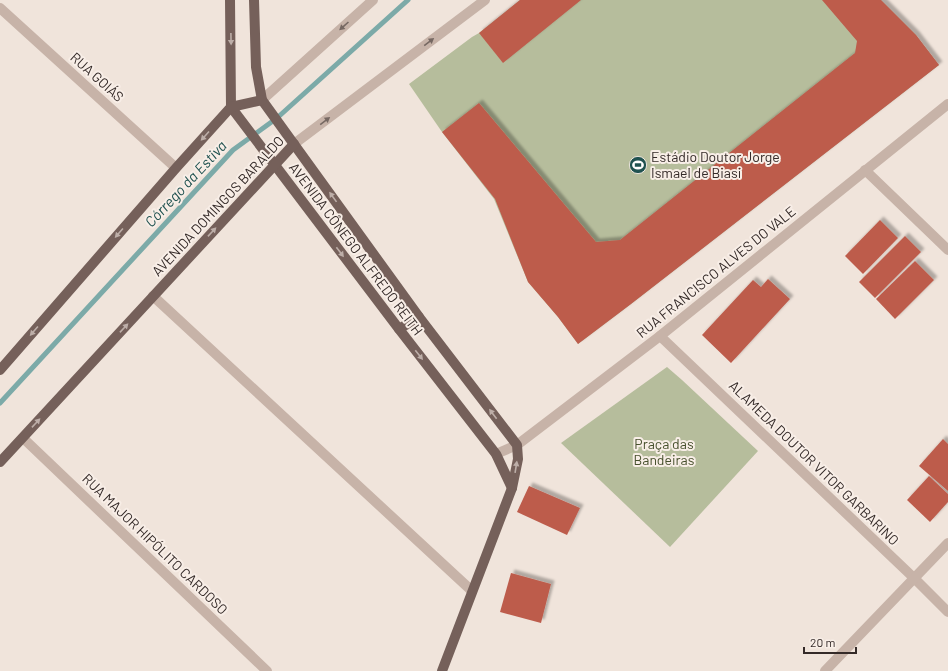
<svg xmlns="http://www.w3.org/2000/svg" width="948" height="671" font-family="Barlow,sans-serif">
<style>
.green{fill:#b6bd9c}
.lines{fill:none;stroke-linecap:round;stroke-linejoin:round}
.stream{stroke:#7caaa8;stroke-width:5}
.building{fill:#bd5c4c;filter:url(#shadow)}
.minor{stroke:#c7b3a8;stroke-width:10}
.major{stroke:#75605a;stroke-width:10}
.oneway{fill:#766862}
.oneway2{fill:#bdaea8}
.labels{text-anchor:middle;stroke-width:4;stroke-linejoin:round;paint-order:stroke}
.street-label{font-size:14px;fill:#342a28;stroke:#f8eee7}
.poi-label{font-size:14px;fill:#342a28;stroke:#f8eee7;text-anchor:start}
.park-label{font-size:14px;fill:#47502d;stroke:#f8eee7}
.water-label{font-size:15px;font-style:italic;fill:#205250;stroke:#f8eee7}
</style>
<defs>
<filter id="shadow"><feDropShadow dx="3.5" dy="-3.5" stdDeviation="1" flood-color="#0004"/></filter>
</defs>
<rect width="100%" height="100%" fill="#f0e4db"/>
<!-- green -->
<g class="green">
<path d="M520,0H881L916,35L939,65L631,304L578,344L558,317L528,282L494,199L442,132L409,84L472,37L479,33Z"/>
<path d="M667,367L682,380L758,451L670,547L561,443Z"/>
</g>
<g class="lines">
<!-- stream -->
<path class="stream" d="M0,403L233,150L277,118L408,0"/>
</g>
<!-- building -->
<g class="building">
<path d="M520,0H581L503,63L479,33Z"/>
<path d="M822,0H881L916,35L939,65L631,304L578,344L558,317L528,282L495,199L442,132L479,103L596,242L620,240L855,53L857,41Z"/>
<path d="M880,220L898,238L863,274L845,256Z"/>
<path d="M905,236L921,252L875,298L859,282Z"/>
<path d="M915,261L934,280L895,319L876,299Z"/>
<path d="M768,279L790,299L731,363L702,335L753,280L761,287Z"/>
<path d="M943,439L948,444V491L919,466Z"/>
<path d="M929,476L948,494V502L930,522L907,500Z"/>
<path d="M529,486L580,508L567,535L517,512Z"/>
<path d="M511,573L551,584L541,623L500,612Z"/>
</g>
<g class="lines">
<!-- minor -->
<g class="minor">
<path d="M0,8L176,168"/>
<path d="M262,100L373,0"/>
<path d="M294,144L485,0"/>
<path d="M865,170L948,250"/>
<path d="M153,296L472,591"/>
<path d="M660,336L915,579L948,612"/>
<path d="M23,438L267,671"/>
<path d="M496,454L517,445L660,336L948,104"/>
<path d="M825,671L948,543"/>
</g>
<!-- major -->
<g class="major">
<path d="M230,0L231,107L399,329L496,454L512,488"/>
<path d="M254,0L256,67L262,100L419,317L517,445L518,459L512,488L442,671"/>
<path d="M399,329L419,317"/>
<path d="M0,370L176,168L231,107L262,100"/>
<path d="M0,462L294,144"/>
</g>
</g>
<!-- one-way arrows -->
<defs><path id="oneway-solid" d="M-6-.8H1V-3.2L6.5 0L1 3.2V.8H-6Z"/></defs>
<g class="oneway">
<use href="#oneway-solid" transform="translate(344 26) rotate(138)"/>
<use href="#oneway-solid" transform="translate(429 42) rotate(-37)"/>
<use href="#oneway-solid" transform="translate(325 121) rotate(-37)"/>
</g>
<g class="oneway2">
<use href="#oneway-solid" transform="translate(231 39) rotate(89)"/>
<use href="#oneway-solid" transform="translate(205 136) rotate(132)"/>
<use href="#oneway-solid" transform="translate(333 197) rotate(-126)"/>
<use href="#oneway-solid" transform="translate(212 232) rotate(-47)"/>
<use href="#oneway-solid" transform="translate(119 233) rotate(131)"/>
<use href="#oneway-solid" transform="translate(340 252) rotate(53)"/>
<use href="#oneway-solid" transform="translate(124 328) rotate(-47)"/>
<use href="#oneway-solid" transform="translate(34 331) rotate(131)"/>
<use href="#oneway-solid" transform="translate(419 355) rotate(52)"/>
<use href="#oneway-solid" transform="translate(493 414) rotate(-127)"/>
<use href="#oneway-solid" transform="translate(36 423) rotate(-47)"/>
<use href="#oneway-solid" transform="translate(516 467) rotate(-81)"/>
</g>
<!-- icons -->
<defs>
<symbol id="stadium-disc" viewBox="-11 -11 22 22"><circle r="9.5" fill="#205250" stroke="#f8eee7"/><path d="M0-5a6.5 5 0 1 0 0 10a6.5 5 0 1 0 0-10ZM-3.5-1.8h7v3.6h-7Z" fill="#fff"/></symbol>
</defs>
<g fill-rule="evenodd">
<use href="#stadium-disc" x="628" y="155" width="20" height="20"/>
</g>
<g class="labels">
<!-- street labels -->
<g class="street-label">
<text transform="translate(97 77) rotate(42)" y="5">RUA GOIÁS</text>
<text transform="translate(218 206) rotate(-47)" y="5">AVENIDA DOMINGOS BARALDO</text>
<text transform="translate(356 249) rotate(53)" y="5">AVENIDA CÔNEGO ALFREDO REITH</text>
<text transform="translate(716 272) rotate(-39)" y="5">RUA FRANCISCO ALVES DO VALE</text>
<text transform="translate(814 463) rotate(44)" y="5">ALAMEDA DOUTOR VITOR GARBARINO</text>
<text transform="translate(155 544) rotate(44)" y="5">RUA MAJOR HIPÓLITO CARDOSO</text>
</g>
<!-- poi labels -->
<g class="poi-label">
<text x="651" y="162">Estádio Doutor Jorge<tspan x="651" dy="16">Ismael de Biasi</tspan></text>
</g>
<!-- park labels -->
<g class="park-label">
<text x="664" y="449">Praça das<tspan x="664" dy="16">Bandeiras</tspan></text>
</g>
<!-- water labels -->
<g class="water-label">
<text transform="translate(186 184) rotate(-47)" y="5">Córrego da Estiva</text>
</g>
</g>
<!-- scale -->
<path d="M804 647v6h52v-6" fill="none" stroke="#342a28" stroke-width="2"/>
<text x="810" y="647" font-size="12" fill="#342a28" stroke="#f8eee7" stroke-width="3" paint-order="stroke">20 m</text>
</svg>
